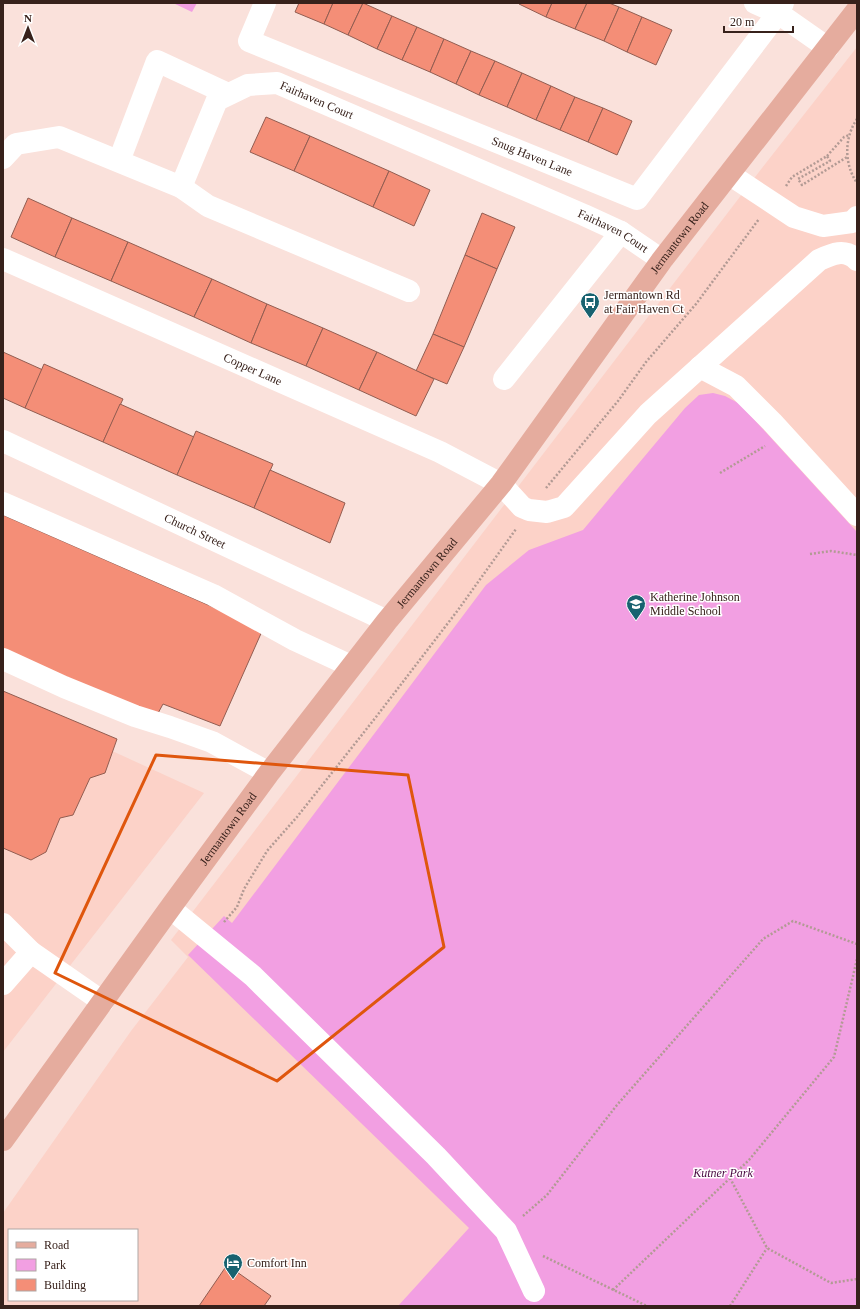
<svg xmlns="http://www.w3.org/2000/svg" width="860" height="1309" font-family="Georgia,serif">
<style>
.built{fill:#fcd2c8;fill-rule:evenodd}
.green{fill:#f29fe2}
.building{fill:#f48e77;stroke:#925d51}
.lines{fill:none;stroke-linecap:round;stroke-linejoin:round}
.path{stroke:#b29a94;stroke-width:2.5;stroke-dasharray:2 2;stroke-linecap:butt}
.minor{stroke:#fff;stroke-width:22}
.major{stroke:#e5ac9e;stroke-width:22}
.marked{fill:none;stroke:#df560d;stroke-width:3;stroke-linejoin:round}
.labels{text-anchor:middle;stroke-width:3;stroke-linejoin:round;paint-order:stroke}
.street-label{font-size:12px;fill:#37211b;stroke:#fff}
.poi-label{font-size:12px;fill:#37211b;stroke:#fff;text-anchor:start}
.park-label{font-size:12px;font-style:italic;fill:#480740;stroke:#fff}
</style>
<rect width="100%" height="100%" fill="#fae1db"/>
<!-- built -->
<g class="built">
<path d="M857,47V842L409,1306H3V1213L131,1031L188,957L171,940L762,168ZM9,1230H137V1300H9Z"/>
<path d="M3,701L204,793L3,1052Z"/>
</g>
<!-- green -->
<g class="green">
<path d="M173,3H197L192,12Z"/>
<path d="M713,393L725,396L740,404L857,532V1306H398L469,1228L188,955L224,916L232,923L486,585L529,550L583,530L685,408L699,395Z"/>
</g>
<!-- building -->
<g class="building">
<path d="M299,3H333L324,24L295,12Z"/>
<path d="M333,3H363L348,35L324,24Z"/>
<path d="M363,3L392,16L377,49L348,35Z"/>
<path d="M519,3H552L546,17L519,4Z"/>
<path d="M552,3H587L575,29L546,17Z"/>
<path d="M587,3H609L619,7L604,41L575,29Z"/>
<path d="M619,7L642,17L627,52L604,41Z"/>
<path d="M392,16L417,27L402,60L377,49Z"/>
<path d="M642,17L672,30L656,65L627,52Z"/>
<path d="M417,27L444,39L430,72L402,60Z"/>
<path d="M444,39L471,51L456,84L430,72Z"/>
<path d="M471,51L495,61L479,95L456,84Z"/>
<path d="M495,61L522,73L507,107L479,95Z"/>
<path d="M522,73L551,86L536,120L507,107Z"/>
<path d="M551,86L575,97L560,130L536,120Z"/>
<path d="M575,97L603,108L588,142L560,130Z"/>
<path d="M603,108L632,121L617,155L588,142Z"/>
<path d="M266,117L310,136L294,171L250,152Z"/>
<path d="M310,136L389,171L373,207L294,171Z"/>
<path d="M389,171L430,190L414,226L373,207Z"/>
<path d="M28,198L72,218L55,257L11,237Z"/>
<path d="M482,213L515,227L497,269L465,255Z"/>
<path d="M72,218L128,242L111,281L55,257Z"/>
<path d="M128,242L212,279L194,317L111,281Z"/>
<path d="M465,255L497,269L464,347L433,334Z"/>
<path d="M212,279L267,304L251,343L194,317Z"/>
<path d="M267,304L323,328L306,366L251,343Z"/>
<path d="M323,328L377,352L359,390L306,366Z"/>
<path d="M433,334L464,347L447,384L416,371Z"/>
<path d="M3,352L43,370L25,408L3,398Z"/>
<path d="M377,352L434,379L416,416L359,390Z"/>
<path d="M44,364L123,399L103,442L25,408Z"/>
<path d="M120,404L194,437L177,475L103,442Z"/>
<path d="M196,431L273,464L254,508L177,475Z"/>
<path d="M270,470L345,503L330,543L254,508Z"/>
<path d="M3,515L263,629L220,726L163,704L156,717L3,649Z"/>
<path d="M3,691L117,739L105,773L90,778L73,815L60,818L46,852L31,860L3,848Z"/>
<path d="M227,1265L271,1296L264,1306H199Z"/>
</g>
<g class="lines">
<!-- path -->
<g class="path">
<path d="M857,119C844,138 844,164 857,183"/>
<path d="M827,156L844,137L849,135"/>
<path d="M786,186L792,177L827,156L830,161L798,179L802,185L847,157"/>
<path d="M720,473L765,446"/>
<path d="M546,488L618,401L646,362L696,304L759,219"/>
<path d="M810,554L831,551L857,555"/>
<path d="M224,922L237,907L244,889L267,851L297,817L376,717L458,610L516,529"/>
<path d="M730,1178L767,1248L831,1283L857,1279"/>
<path d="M523,1216L547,1195L617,1105L763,939L793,921L857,944"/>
<path d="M543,1256L647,1306"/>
<path d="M613,1290L749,1160L834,1057L857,959"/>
<path d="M730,1306L767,1248"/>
</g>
<!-- minor -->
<g class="minor">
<path id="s1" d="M265,3L249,41L637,199L778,13L783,3"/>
<path d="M755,3L778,13L828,48"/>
<path d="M3,158L16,144L59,137L181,187L208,206L409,291"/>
<path d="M119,161L157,61L228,94"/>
<path d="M729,174L794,217L823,226L852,222L857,217"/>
<path id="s2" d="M181,187L217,100L248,85L277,83L584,215L621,232L662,260"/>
<path id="s3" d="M3,259L440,452L501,484L522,507L529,510L547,512L564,507L648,414L819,260C832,254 845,248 857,260"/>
<path d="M700,367L736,386L772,422L857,515"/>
<path d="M504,379L621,232"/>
<path id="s4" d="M3,441L387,621"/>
<path d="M3,503L213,595L295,640L351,666"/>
<path d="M3,659L64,687L135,716L170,727L212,742L269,773"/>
<path d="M170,908L253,976L436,1156L506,1231L534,1291"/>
<path d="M3,924L31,952"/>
<path d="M3,984L31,952L103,1002"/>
</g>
<!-- major -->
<path class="major" id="s5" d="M3,1140L170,908L269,773L387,621L501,484L662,260L857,10"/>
</g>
<!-- marked area -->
<path class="marked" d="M156,755L408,775L444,947L277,1081L55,973Z"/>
<!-- icons -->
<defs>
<symbol id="bus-pin" viewBox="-11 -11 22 30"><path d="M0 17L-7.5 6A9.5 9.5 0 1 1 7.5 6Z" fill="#186270" stroke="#fff"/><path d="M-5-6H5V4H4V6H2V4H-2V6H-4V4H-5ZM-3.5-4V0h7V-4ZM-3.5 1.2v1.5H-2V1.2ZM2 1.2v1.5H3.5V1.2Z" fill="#fff"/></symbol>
<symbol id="school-pin" viewBox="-11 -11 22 30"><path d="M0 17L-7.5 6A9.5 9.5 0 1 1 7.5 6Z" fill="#186270" stroke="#fff"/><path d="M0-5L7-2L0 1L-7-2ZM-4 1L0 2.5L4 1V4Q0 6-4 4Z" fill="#fff"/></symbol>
<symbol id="hotel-pin" viewBox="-11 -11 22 30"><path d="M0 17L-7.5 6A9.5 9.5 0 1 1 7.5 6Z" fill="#186270" stroke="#fff"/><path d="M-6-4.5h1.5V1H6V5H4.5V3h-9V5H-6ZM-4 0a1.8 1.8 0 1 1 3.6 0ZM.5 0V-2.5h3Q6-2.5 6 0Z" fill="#fff"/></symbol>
</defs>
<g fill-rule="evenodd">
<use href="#bus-pin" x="579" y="291" width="22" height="30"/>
<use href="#school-pin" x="625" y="593" width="22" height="30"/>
<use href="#hotel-pin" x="222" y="1252" width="22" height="30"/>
</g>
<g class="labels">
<!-- street labels -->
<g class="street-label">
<text dy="4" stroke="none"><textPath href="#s2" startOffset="201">Fairhaven Court</textPath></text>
<text dy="4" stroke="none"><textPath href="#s1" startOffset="347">Snug Haven Lane</textPath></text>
<text dy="4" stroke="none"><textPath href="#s2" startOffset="525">Fairhaven Court</textPath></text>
<text dy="4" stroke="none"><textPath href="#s5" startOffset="1128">Jermantown Road</textPath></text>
<text dy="4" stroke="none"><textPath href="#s3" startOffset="273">Copper Lane</textPath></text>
<text dy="4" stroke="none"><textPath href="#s4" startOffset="212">Church Street</textPath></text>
<text dy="4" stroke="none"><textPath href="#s5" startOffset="708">Jermantown Road</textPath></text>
<text dy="4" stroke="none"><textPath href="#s5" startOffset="384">Jermantown Road</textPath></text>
</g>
<!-- poi labels -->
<g class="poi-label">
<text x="604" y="299">Jermantown Rd<tspan x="604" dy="14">at Fair Haven Ct</tspan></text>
<text x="650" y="601">Katherine Johnson<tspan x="650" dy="14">Middle School</tspan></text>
<text x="247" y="1267">Comfort Inn</text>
</g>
<!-- park labels -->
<g class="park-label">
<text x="723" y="1177">Kutner Park</text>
</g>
</g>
<!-- border -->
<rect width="860" height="1309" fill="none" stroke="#37211b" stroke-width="8"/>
<!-- legend -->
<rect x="8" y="1229" width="130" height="72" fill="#ffffff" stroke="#afa6a4"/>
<rect x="16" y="1242" width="20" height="6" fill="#e5ac9e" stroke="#afa6a4"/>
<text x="44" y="1249" font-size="12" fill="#37211b">Road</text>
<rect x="16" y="1259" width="20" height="12" fill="#f29fe2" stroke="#afa6a4"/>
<text x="44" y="1269" font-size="12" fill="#37211b">Park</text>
<rect x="16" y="1279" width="20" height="12" fill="#f48e77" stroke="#afa6a4"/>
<text x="44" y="1289" font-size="12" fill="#37211b">Building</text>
<!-- north arrow -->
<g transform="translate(28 28)" stroke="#ffffff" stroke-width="3" paint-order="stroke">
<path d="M0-3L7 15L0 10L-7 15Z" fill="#37211b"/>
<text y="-6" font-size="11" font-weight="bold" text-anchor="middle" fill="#37211b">N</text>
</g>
<!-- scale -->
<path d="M724 26v6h69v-6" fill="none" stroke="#37211b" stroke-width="2"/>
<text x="730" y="26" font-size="12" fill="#37211b" stroke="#ffffff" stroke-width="3" paint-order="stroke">20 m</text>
</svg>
